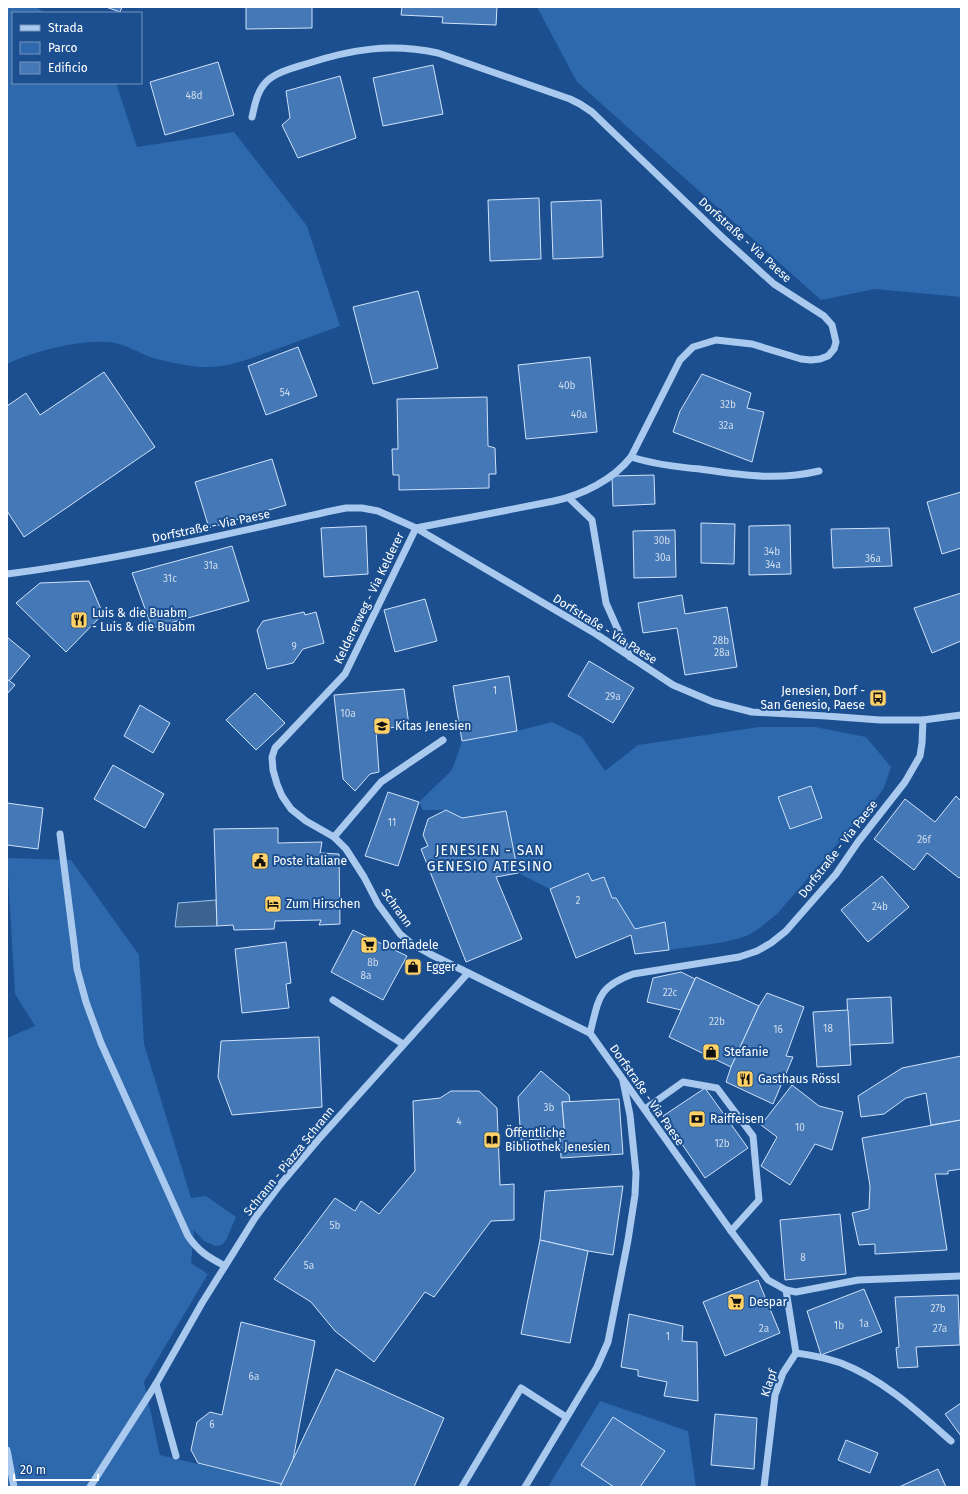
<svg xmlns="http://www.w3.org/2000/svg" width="968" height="1494" font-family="'Fira Sans',sans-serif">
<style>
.green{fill:#2e69ad}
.water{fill:#3c6290;stroke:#9cc4f0}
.building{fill:#4478b7;stroke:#cfe3fa}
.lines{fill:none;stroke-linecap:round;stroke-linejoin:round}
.minor{stroke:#a9c9ee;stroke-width:7}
.labels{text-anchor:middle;stroke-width:4;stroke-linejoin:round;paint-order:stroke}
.number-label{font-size:10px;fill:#d0dded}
.street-label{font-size:12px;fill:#fff;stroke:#1b4f8f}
.poi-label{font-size:12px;fill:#fff;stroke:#1b4f8f;text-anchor:start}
.quarter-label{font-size:14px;letter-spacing:1px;fill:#fff;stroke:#1b4f8f}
</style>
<rect width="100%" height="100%" fill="#1b4f8f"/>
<!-- green -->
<g class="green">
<path d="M7,7H36L45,13H13V83H116L137,147L234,132L307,226L340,326C318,334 296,342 274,350C251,358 229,368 204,367C190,367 164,361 150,357C140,353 130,347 119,344C90,336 34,351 7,364Z"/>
<path d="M537,7H961V297L875,289L821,300L577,82Z"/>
<path d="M552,722L582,737L605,771L638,745L759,727H815L866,737L891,767L884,788L876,799L777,914C768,921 758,931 746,936C724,944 693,946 669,950L665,922L635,929L616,898H612L604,877L592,881L588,873L550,889L518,873L506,811L462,818L446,810H423L419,802L451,771L455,762L462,741L517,731Z"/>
<path d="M7,858L71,860L139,955L144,1044L191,1198L206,1196L236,1217L226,1240L222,1245L215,1246L204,1241L194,1230L191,1263L208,1274L144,1382L160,1455L282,1484L280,1487H7V1038L35,1026L15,994Z"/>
<path d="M600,1401L688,1431L696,1487H548Z"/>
</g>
<!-- water -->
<path class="water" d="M216,900L217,926L175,927L178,903Z"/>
<!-- building -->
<g class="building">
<path d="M106,7H122L120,12Z"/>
<path d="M246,7H312V28L246,29Z"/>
<path d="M402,7H497L496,25L442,23L443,17L401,15Z"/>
<path d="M218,62L234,115L165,135L150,82Z"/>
<path d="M433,65L443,114L383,126L373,78Z"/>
<path d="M340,76L356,138L298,158L282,125L290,118L286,91Z"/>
<path d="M539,198L541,259L490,261L488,200Z"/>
<path d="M601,200L603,257L553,259L551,202Z"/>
<path d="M418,291L438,368L373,384L353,307Z"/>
<path d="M298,347L317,396L266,415L248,366Z"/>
<path d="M590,357L597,432L526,439L518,365Z"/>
<path d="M104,372L155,447L24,537L7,511V406L26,393L40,415Z"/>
<path d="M702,374L751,393L747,408L764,412L752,462L673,432L680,411Z"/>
<path d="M487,397L488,446L495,448L496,474H489V488L399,490V475H393L392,449H398L397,399Z"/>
<path d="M272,459L286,505L209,528L195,482Z"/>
<path d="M654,475L655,504L613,506L612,476Z"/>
<path d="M961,492V548L942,554L927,502Z"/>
<path d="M701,523L735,524L734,564L701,563Z"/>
<path d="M790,525L791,574L749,575V526Z"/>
<path d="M366,526L368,574L324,577L321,528Z"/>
<path d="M889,528L892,566L833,568L831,529Z"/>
<path d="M675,530L676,577L634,578L633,531Z"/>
<path d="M232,546L249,601L152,628L132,573Z"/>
<path d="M89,581L103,614L66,652L16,603L40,583Z"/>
<path d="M961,593V641L932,653L914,608Z"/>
<path d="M682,595L685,614L727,607L737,667L685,675L677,628L643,633L638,603Z"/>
<path d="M425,599L437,641L395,652L384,610Z"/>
<path d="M304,612L305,615L316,612L324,643L303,649L293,663L267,669L257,630L263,621Z"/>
<path d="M7,637L30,656L9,681L7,679Z"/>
<path d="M589,661L634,688L613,723L568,696Z"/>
<path d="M509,676L517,731L462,741L453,686Z"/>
<path d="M7,679L15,685L7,694Z"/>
<path d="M404,689L409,725L376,730L379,772L370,774L355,791L343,779L334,695Z"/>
<path d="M255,693L285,723L256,750L226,720Z"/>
<path d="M140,705L170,723L153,753L124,736Z"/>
<path d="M113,765L164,794L145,828L94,799Z"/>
<path d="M811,786L822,818L790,829L778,797Z"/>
<path d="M388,792L419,802L398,866L365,856Z"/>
<path d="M956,796L961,801V876L959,878L927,853L914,870L874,839L905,799L935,822Z"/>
<path d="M7,803L43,808L38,849L7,845Z"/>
<path d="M446,810L462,818L506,811L518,873L496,877L522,939L466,962L421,849L428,846L423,835L428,819Z"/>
<path d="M278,828V843L322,842L320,853L339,854L340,924L319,925L321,920L275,921L274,929L234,930L233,925L217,926L214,829Z"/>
<path d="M588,873L592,881L604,877L612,898H616L635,929L665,922L669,950L635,954L631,935L576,958L550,889Z"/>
<path d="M882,876L909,907L868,942L841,910Z"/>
<path d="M353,930L407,956L383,1000L331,972Z"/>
<path d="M286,942L291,983L286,984L289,1008L242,1013L235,949Z"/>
<path d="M681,972L695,979L681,1010L647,1002L653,978Z"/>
<path d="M696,977L759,1006L731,1067L669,1037Z"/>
<path d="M767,993L804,1007L786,1056L793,1057L773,1104L726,1082L731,1067L759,1006Z"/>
<path d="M891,997L893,1043L849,1045L847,999Z"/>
<path d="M848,1010L851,1065L817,1067L813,1012Z"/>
<path d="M319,1037L322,1107L232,1115L218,1077L221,1041Z"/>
<path d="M961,1056V1120L931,1125L926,1093L906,1098L884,1114L861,1117L858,1096L902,1068Z"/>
<path d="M541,1071L569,1095L570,1102H562L565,1138L521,1140L518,1097Z"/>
<path d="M792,1085L819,1106L843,1112L832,1150L815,1144L790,1185L761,1166L777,1137L761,1125Z"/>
<path d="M705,1088L748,1148L705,1178L663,1116Z"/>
<path d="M451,1091H479L497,1108L500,1185L514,1184V1220L491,1221L434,1297L425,1292L374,1362L335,1331L311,1302L274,1279L335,1198L355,1211L361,1201L379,1214L415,1171L413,1101L440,1098Z"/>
<path d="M619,1099L623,1154L561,1158L560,1138H565L562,1102Z"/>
<path d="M961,1120V1169L948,1171V1174H935L947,1250L875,1254V1244L859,1245L852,1213L869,1209L870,1186L862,1138Z"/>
<path d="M623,1186L613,1255L588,1251L540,1240L545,1191Z"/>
<path d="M840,1214L846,1274L785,1280L780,1220Z"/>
<path d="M540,1240L588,1251L570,1343L521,1334Z"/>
<path d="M758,1280L780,1333L725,1356L703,1302Z"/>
<path d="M864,1289L882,1332L821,1355L807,1311Z"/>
<path d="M958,1295L960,1345L916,1347L918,1367L898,1368L896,1348L899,1347L895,1297Z"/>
<path d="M629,1314L683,1326L682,1341L697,1342L698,1401L664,1396L667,1382L638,1376V1370L621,1367Z"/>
<path d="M241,1322L315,1341L293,1460L282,1484L198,1463L191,1450L197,1422L210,1412L222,1415Z"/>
<path d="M336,1369L444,1418L414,1487H280Z"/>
<path d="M961,1403V1436L945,1414Z"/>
<path d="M715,1414L757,1418L754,1469L711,1465Z"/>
<path d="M613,1417L665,1451L640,1487H614L581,1465Z"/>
<path d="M846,1440L878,1453L870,1473L838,1460Z"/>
<path d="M938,1469L946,1487H899Z"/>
</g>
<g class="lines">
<!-- minor -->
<g class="minor">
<path d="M252,117C255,104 257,91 267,81C277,72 293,68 306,64C352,49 390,43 438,53L570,99L580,104L592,112L721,236L774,284L824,316L832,325L836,342L834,349L828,356L820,359L811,360L801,359L752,344L716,340L693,347L680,360L631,457C613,480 582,495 554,501L416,528L345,674L275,748L272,757L273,770L277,784L282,796L291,809L306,821L334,837L346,849L364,877L378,904L400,934L412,944L430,954L590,1033L731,1231L768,1280L786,1290L796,1292L858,1280L961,1276"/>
<path d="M631,457C653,464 676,467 700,469C742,475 777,481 819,471"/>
<path d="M569,498L592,520L606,603L630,657"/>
<path d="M7,574C116,560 224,535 331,511L346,508H362L378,511L416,528L596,634L673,685L713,702L752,712L826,716L880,720H923L961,715"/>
<path d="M60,834L75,952L77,969L86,1002L101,1043L188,1236C199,1252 208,1257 225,1266"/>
<path d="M334,837L381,782L443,740"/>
<path d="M333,1000L403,1044"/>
<path d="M590,1033C599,999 597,987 633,974L739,957L757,951L771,943L786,931L836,874L858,842L905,782L920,756L922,743L923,720"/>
<path d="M645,1109L683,1082L717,1088L753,1136L759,1200L731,1231"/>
<path d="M796,1353C811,1355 826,1358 841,1363C884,1380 917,1411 951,1441"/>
<path d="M156,1384L176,1456"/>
<path d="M7,1450L14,1487"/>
<path d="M90,1487L156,1384L202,1303L255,1218L279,1186L318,1140L468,973"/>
<path d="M462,1487L521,1388L566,1417"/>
<path d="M525,1487L597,1367L608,1342L628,1240L635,1195L636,1173L630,1115L623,1081"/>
<path d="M764,1487L775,1395L783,1373L796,1353L786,1290"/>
</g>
</g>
<!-- icons -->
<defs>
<symbol id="restaurant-square" viewBox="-11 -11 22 22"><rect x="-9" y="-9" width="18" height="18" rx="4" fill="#ffd166" stroke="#1b4f8f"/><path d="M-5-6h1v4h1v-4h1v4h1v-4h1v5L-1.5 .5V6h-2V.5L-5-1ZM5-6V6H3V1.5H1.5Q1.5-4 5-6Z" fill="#111"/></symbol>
<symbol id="bus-square" viewBox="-11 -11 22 22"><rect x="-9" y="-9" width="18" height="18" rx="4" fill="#ffd166" stroke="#1b4f8f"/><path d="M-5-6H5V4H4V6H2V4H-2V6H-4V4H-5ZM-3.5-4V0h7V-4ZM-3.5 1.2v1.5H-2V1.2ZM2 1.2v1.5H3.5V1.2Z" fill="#111"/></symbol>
<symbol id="school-square" viewBox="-11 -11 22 22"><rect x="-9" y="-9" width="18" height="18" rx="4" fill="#ffd166" stroke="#1b4f8f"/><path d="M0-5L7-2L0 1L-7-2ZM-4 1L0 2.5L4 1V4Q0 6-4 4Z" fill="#111"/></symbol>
<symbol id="civic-square" viewBox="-11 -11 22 22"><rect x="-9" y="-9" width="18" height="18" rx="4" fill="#ffd166" stroke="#1b4f8f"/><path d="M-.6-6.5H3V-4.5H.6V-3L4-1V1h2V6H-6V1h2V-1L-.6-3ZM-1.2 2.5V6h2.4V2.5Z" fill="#111"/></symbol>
<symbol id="hotel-square" viewBox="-11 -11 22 22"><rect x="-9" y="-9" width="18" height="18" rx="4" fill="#ffd166" stroke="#1b4f8f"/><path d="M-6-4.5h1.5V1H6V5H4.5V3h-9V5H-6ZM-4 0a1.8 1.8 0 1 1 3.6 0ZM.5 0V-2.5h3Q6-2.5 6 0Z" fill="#111"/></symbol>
<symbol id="supermarket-square" viewBox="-11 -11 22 22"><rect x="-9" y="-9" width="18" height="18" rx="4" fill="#ffd166" stroke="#1b4f8f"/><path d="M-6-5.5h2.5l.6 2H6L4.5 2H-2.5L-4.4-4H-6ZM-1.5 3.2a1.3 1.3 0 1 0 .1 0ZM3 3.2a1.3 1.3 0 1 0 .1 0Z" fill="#111"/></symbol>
<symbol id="shop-square" viewBox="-11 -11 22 22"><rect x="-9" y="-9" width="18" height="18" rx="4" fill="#ffd166" stroke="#1b4f8f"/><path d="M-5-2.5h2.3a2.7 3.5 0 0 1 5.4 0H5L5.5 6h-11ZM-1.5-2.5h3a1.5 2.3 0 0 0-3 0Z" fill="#111"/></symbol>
<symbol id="bank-square" viewBox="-11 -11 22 22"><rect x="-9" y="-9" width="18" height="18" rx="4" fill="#ffd166" stroke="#1b4f8f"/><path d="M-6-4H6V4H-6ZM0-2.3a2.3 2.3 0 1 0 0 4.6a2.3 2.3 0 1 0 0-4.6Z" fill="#111"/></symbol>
<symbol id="library-square" viewBox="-11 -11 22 22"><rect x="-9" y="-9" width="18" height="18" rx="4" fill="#ffd166" stroke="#1b4f8f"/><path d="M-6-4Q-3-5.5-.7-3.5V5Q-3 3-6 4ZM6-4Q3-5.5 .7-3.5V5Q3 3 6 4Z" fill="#111"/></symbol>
</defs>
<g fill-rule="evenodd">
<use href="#restaurant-square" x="69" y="610" width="20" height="20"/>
<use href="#bus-square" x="868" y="688" width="20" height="20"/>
<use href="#school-square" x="372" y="716" width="20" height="20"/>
<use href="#civic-square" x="250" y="851" width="20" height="20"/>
<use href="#hotel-square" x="263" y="894" width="20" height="20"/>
<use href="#supermarket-square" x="359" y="935" width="20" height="20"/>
<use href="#shop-square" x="403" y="957" width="20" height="20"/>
<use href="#shop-square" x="701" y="1042" width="20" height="20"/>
<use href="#restaurant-square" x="735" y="1069" width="20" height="20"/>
<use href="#bank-square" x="687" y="1109" width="20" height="20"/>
<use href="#library-square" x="482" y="1130" width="20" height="20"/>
<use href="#supermarket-square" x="726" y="1292" width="20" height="20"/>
</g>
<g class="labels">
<!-- number labels -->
<g class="number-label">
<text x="194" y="99">48d</text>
<text x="567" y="389">40b</text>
<text x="285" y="396">54</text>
<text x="728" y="408">32b</text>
<text x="579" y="418">40a</text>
<text x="726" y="429">32a</text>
<text x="662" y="544">30b</text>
<text x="772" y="555">34b</text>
<text x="663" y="561">30a</text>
<text x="873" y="562">36a</text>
<text x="773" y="568">34a</text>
<text x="211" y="569">31a</text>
<text x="170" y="582">31c</text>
<text x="721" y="644">28b</text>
<text x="294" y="650">9</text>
<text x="722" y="656">28a</text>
<text x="495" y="694">1</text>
<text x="613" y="700">29a</text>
<text x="348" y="717">10a</text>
<text x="392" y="826">11</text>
<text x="924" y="843">26f</text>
<text x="578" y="904">2</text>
<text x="880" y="910">24b</text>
<text x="373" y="966">8b</text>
<text x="366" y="979">8a</text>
<text x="670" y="996">22c</text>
<text x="717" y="1025">22b</text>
<text x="828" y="1032">18</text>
<text x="778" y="1033">16</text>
<text x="549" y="1111">3b</text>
<text x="459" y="1125">4</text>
<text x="800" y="1131">10</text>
<text x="722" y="1147">12b</text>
<text x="335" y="1229">5b</text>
<text x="803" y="1261">8</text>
<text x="309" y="1269">5a</text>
<text x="938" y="1312">27b</text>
<text x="864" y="1327">1a</text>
<text x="839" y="1329">1b</text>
<text x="764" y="1332">2a</text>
<text x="940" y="1332">27a</text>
<text x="668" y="1340">1</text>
<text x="254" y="1380">6a</text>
<text x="212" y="1428">6</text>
</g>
<!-- street labels -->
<g class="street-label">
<text transform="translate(745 240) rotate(42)" y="4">Dorfstraße - Via Paese</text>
<text transform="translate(211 526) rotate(-12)" y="4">Dorfstraße - Via Paese</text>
<text transform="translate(369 598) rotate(-64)" y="4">Keldererweg - Via Kelderer</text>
<text transform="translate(605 629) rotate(32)" y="4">Dorfstraße - Via Paese</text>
<text transform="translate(838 849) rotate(-52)" y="4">Dorfstraße - Via Paese</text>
<text transform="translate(397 908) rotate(54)" y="4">Schrann</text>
<text transform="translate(647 1095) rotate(55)" y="4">Dorfstraße - Via Paese</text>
<text transform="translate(289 1161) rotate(-51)" y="4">Schrann - Piazza Schrann</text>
<text transform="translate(769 1383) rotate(-71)" y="4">Klapf</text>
</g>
<!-- poi labels -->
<g class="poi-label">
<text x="92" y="617">Luis &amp; die Buabm<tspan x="92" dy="14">- Luis &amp; die Buabm</tspan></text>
<text x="865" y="695" text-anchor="end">Jenesien, Dorf -<tspan x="865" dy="14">San Genesio, Paese</tspan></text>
<text x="395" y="730">Kitas Jenesien</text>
<text x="273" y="865">Poste italiane</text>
<text x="286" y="908">Zum Hirschen</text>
<text x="382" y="949">Dorfladele</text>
<text x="426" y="971">Egger</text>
<text x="724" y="1056">Stefanie</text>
<text x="758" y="1083">Gasthaus Rössl</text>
<text x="710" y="1123">Raiffeisen</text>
<text x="505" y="1137">Öffentliche<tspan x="505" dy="14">Bibliothek Jenesien</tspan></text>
<text x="749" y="1306">Despar</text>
</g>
<!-- quarter labels -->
<g class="quarter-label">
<text x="490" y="855">JENESIEN - SAN<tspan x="490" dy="16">GENESIO ATESINO</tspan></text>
</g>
</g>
<!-- border -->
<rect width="968" height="1494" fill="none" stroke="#ffffff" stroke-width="16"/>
<!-- legend -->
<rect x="12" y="12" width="130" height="72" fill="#1b4f8f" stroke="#7695bc"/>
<rect x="20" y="25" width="20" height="6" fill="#a9c9ee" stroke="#7695bc"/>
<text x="48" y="32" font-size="12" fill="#ffffff">Strada</text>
<rect x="20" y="42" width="20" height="12" fill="#2e69ad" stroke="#7695bc"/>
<text x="48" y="52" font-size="12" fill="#ffffff">Parco</text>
<rect x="20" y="62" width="20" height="12" fill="#4478b7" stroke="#7695bc"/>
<text x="48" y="72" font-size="12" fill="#ffffff">Edificio</text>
<!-- scale -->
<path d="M14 1474v6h84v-6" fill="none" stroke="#ffffff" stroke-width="2"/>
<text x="20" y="1474" font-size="12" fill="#ffffff" stroke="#1b4f8f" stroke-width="3" paint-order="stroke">20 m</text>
</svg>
